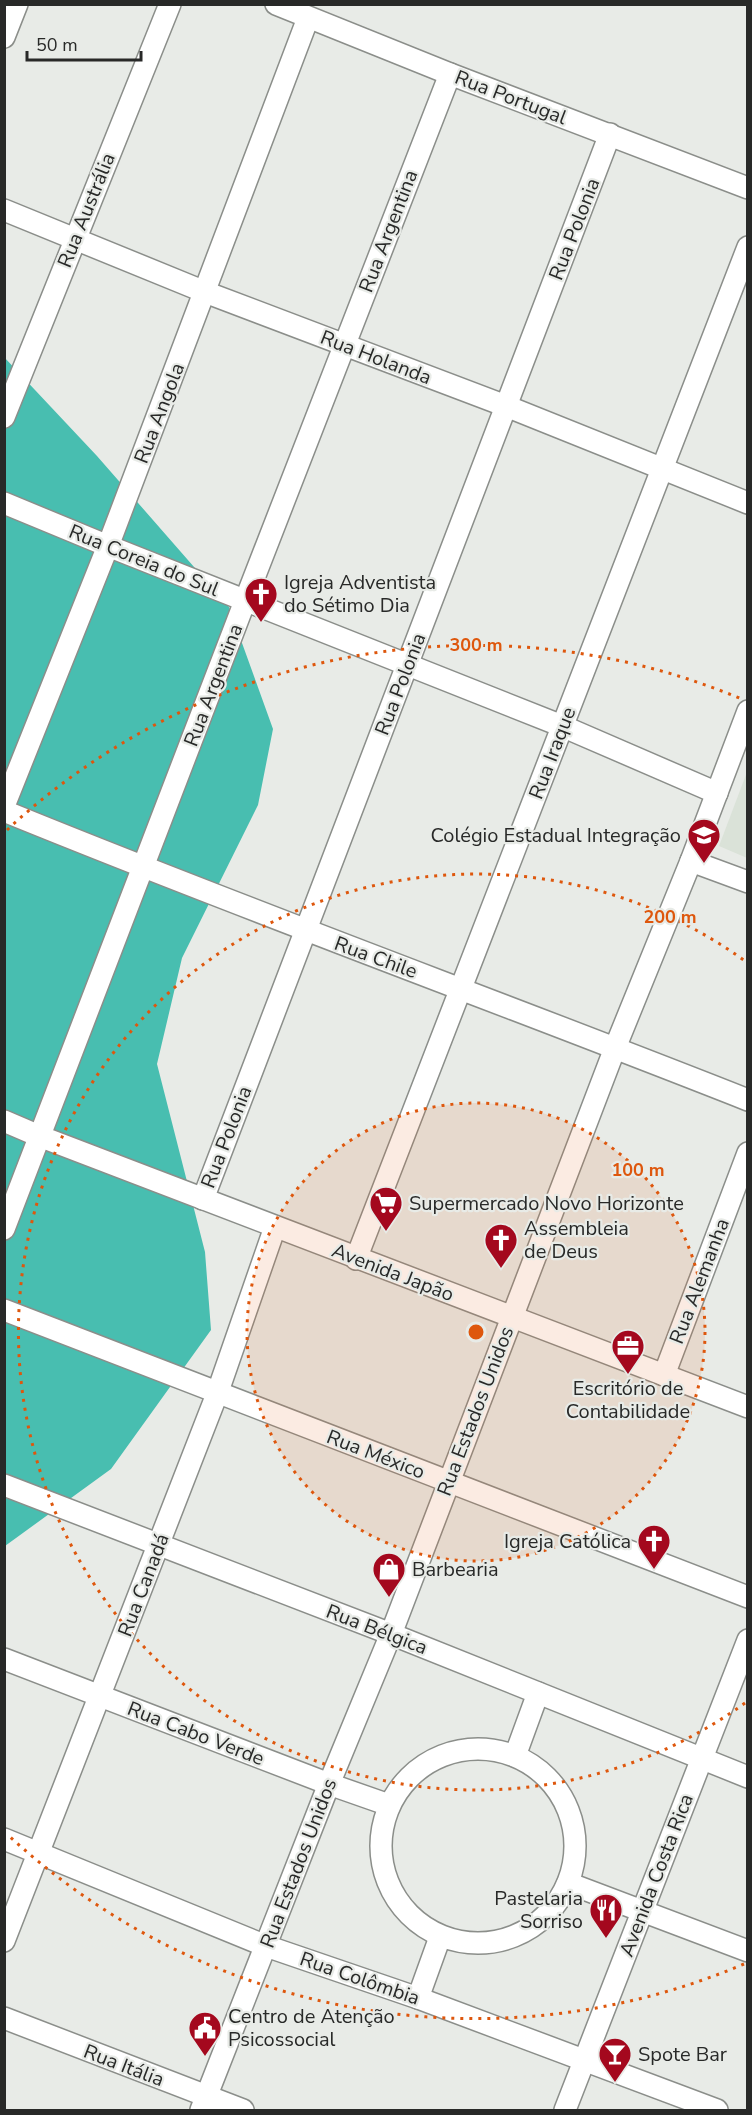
<svg xmlns="http://www.w3.org/2000/svg" width="752" height="2115" font-family="'Nunito Sans',sans-serif">
<style>
.built{fill:#dae2d8}
.water{fill:#48beb0}
.lines{fill:none;stroke-linecap:round;stroke-linejoin:round}
.minor-casing{stroke:#8b8e8a;stroke-width:24}
.minor{stroke:#fff;stroke-width:21}
.ring{fill:none;stroke:#de570d;stroke-width:3;stroke-dasharray:3 6}
.labels{text-anchor:middle;stroke-width:4.5;stroke-linejoin:round;paint-order:stroke}
.street-label{font-size:20px;fill:#282928;stroke:#e8ebe7}
.poi-label{font-size:20px;fill:#282928;stroke:#e8ebe7;text-anchor:start}
.centre{fill:#de570d;stroke:#e8ebe7;stroke-width:3}
.ring-label{font-size:18px;text-anchor:middle;font-weight:bold;fill:#de570d;stroke:#e8ebe7;stroke-width:4.5;stroke-linejoin:round;paint-order:stroke}
</style>
<rect width="100%" height="100%" fill="#e8ebe7"/>
<!-- built -->
<path class="built" d="M747,772L748,858H747L719,846Z"/>
<!-- water -->
<path class="water" d="M4,357L97,456L229,607L273,729L258,805L182,958L157,1064L205,1252L211,1330L111,1469L5,1546Z"/>
<g class="lines">
<defs>
<g id="minor">
<path d="M276,4L450,74L748,188"/>
<path d="M4,37L17,4"/>
<path d="M4,210L205,292L506,406L748,503"/>
<path d="M4,417L170,4"/>
<path d="M4,503L108,546L562,726L717,793"/>
<path d="M4,806L108,546L308,18"/>
<path d="M4,811C251,912 500,1002 748,1100"/>
<path d="M691,861L748,882"/>
<path d="M4,1121L39,1136L748,1407"/>
<path d="M203,1199L610,134"/>
<path d="M4,1229L245,601L450,74"/>
<path d="M356,1259L748,247"/>
<path d="M4,1310L748,1597"/>
<path d="M664,1375L748,1153"/>
<path d="M4,1485L391,1634L748,1777"/>
<path d="M4,1659L329,1784L389,1805"/>
<circle cx="478" cy="1846" r="97"/>
<path d="M515,1756L538,1693"/>
<path d="M4,1839L266,1946L418,1998L717,2110"/>
<path d="M568,1883L748,1951"/>
<path d="M4,1941L217,1394L275,1227"/>
<path d="M418,1998L440,1937"/>
<path d="M4,2018L243,2110"/>
<path d="M201,2110L329,1784L391,1634L615,1048L691,861L748,711"/>
<path d="M565,2110L748,1640"/>
</g>
</defs>
<!-- minor casing -->
<use href="#minor" class="minor-casing"/>
<!-- minor -->
<use href="#minor" class="minor"/>
</g>
<!-- distance rings -->
<circle cx="476" cy="1332" r="229" fill="#de570d" fill-opacity=".12"/>
<g class="ring">
<circle cx="476" cy="1332" r="229"/>
<path d="M745 1703A458 458 0 1 1 745 961"/>
<path d="M744 1964A687 687 0 0 1 7 1834M7 830A687 687 0 0 1 744 700"/>
</g>
<!-- icons -->
<defs>
<symbol id="church-pin" viewBox="-11 -11 22 30"><path d="M0 17L-7.5 6A9.5 9.5 0 1 1 7.5 6Z" fill="#a4081e" stroke="#e8ebe7"/><path d="M-1.2-6h2.4v3.5h3.3v2.4h-3.3V6h-2.4V-.1h-3.3v-2.4h3.3Z" fill="#fff"/></symbol>
<symbol id="school-pin" viewBox="-11 -11 22 30"><path d="M0 17L-7.5 6A9.5 9.5 0 1 1 7.5 6Z" fill="#a4081e" stroke="#e8ebe7"/><path d="M0-5L7-2L0 1L-7-2ZM-4 1L0 2.5L4 1V4Q0 6-4 4Z" fill="#fff"/></symbol>
<symbol id="supermarket-pin" viewBox="-11 -11 22 30"><path d="M0 17L-7.5 6A9.5 9.5 0 1 1 7.5 6Z" fill="#a4081e" stroke="#e8ebe7"/><path d="M-6-5.5h2.5l.6 2H6L4.5 2H-2.5L-4.4-4H-6ZM-1.5 3.2a1.3 1.3 0 1 0 .1 0ZM3 3.2a1.3 1.3 0 1 0 .1 0Z" fill="#fff"/></symbol>
<symbol id="office-pin" viewBox="-11 -11 22 30"><path d="M0 17L-7.5 6A9.5 9.5 0 1 1 7.5 6Z" fill="#a4081e" stroke="#e8ebe7"/><path d="M-6-3h4V-5.5h4V-3h4V5H-6ZM-1-4.5V-3h2v-1.5ZM-6 0V1H6V0Z" fill="#fff"/></symbol>
<symbol id="shop-pin" viewBox="-11 -11 22 30"><path d="M0 17L-7.5 6A9.5 9.5 0 1 1 7.5 6Z" fill="#a4081e" stroke="#e8ebe7"/><path d="M-5-2.5h2.3a2.7 3.5 0 0 1 5.4 0H5L5.5 6h-11ZM-1.5-2.5h3a1.5 2.3 0 0 0-3 0Z" fill="#fff"/></symbol>
<symbol id="restaurant-pin" viewBox="-11 -11 22 30"><path d="M0 17L-7.5 6A9.5 9.5 0 1 1 7.5 6Z" fill="#a4081e" stroke="#e8ebe7"/><path d="M-5-6h1v4h1v-4h1v4h1v-4h1v5L-1.5 .5V6h-2V.5L-5-1ZM5-6V6H3V1.5H1.5Q1.5-4 5-6Z" fill="#fff"/></symbol>
<symbol id="civic-pin" viewBox="-11 -11 22 30"><path d="M0 17L-7.5 6A9.5 9.5 0 1 1 7.5 6Z" fill="#a4081e" stroke="#e8ebe7"/><path d="M-.6-6.5H3V-4.5H.6V-3L4-1V1h2V6H-6V1h2V-1L-.6-3ZM-1.2 2.5V6h2.4V2.5Z" fill="#fff"/></symbol>
<symbol id="bar-pin" viewBox="-11 -11 22 30"><path d="M0 17L-7.5 6A9.5 9.5 0 1 1 7.5 6Z" fill="#a4081e" stroke="#e8ebe7"/><path d="M-6-5H6L.8 .8V4.5H3.5V6h-7V4.5H-.8V.8Z" fill="#fff"/></symbol>
</defs>
<g fill-rule="evenodd">
<use href="#church-pin" x="242" y="575" width="38" height="52"/>
<use href="#school-pin" x="685" y="816" width="38" height="52"/>
<use href="#supermarket-pin" x="367" y="1184" width="38" height="52"/>
<use href="#church-pin" x="482" y="1221" width="38" height="52"/>
<use href="#office-pin" x="609" y="1327" width="38" height="52"/>
<use href="#church-pin" x="635" y="1522" width="38" height="52"/>
<use href="#shop-pin" x="370" y="1550" width="38" height="52"/>
<use href="#restaurant-pin" x="587" y="1891" width="38" height="52"/>
<use href="#civic-pin" x="186" y="2009" width="38" height="52"/>
<use href="#bar-pin" x="596" y="2035" width="38" height="52"/>
</g>
<g class="labels">
<!-- street labels -->
<g class="street-label">
<text transform="translate(511 97) rotate(21)" y="7">Rua Portugal</text>
<text transform="translate(86 210) rotate(-68)" y="7">Rua Austrália</text>
<text transform="translate(574 229) rotate(-69)" y="7">Rua Polonia</text>
<text transform="translate(388 231) rotate(-69)" y="7">Rua Argentina</text>
<text transform="translate(376 357) rotate(21)" y="7">Rua Holanda</text>
<text transform="translate(159 413) rotate(-69)" y="7">Rua Angola</text>
<text transform="translate(144 560) rotate(22)" y="7">Rua Coreia do Sul</text>
<text transform="translate(400 684) rotate(-69)" y="7">Rua Polonia</text>
<text transform="translate(213 685) rotate(-69)" y="7">Rua Argentina</text>
<text transform="translate(552 753) rotate(-69)" y="7">Rua Iraque</text>
<text transform="translate(376 957) rotate(20)" y="7">Rua Chile</text>
<text transform="translate(226 1137) rotate(-69)" y="7">Rua Polonia</text>
<text transform="translate(393 1272) rotate(21)" y="7">Avenida Japão</text>
<text transform="translate(699 1281) rotate(-69)" y="7">Rua Alemanha</text>
<text transform="translate(475 1411) rotate(-69)" y="7">Rua Estados Unidos</text>
<text transform="translate(376 1454) rotate(21)" y="7">Rua México</text>
<text transform="translate(143 1585) rotate(-69)" y="7">Rua Canadá</text>
<text transform="translate(377 1629) rotate(21)" y="7">Rua Bélgica</text>
<text transform="translate(196 1733) rotate(21)" y="7">Rua Cabo Verde</text>
<text transform="translate(298 1863) rotate(-69)" y="7">Rua Estados Unidos</text>
<text transform="translate(656 1875) rotate(-69)" y="7">Avenida Costa Rica</text>
<text transform="translate(360 1978) rotate(19)" y="7">Rua Colômbia</text>
<text transform="translate(124 2065) rotate(21)" y="7">Rua Itália</text>
</g>
<!-- poi labels -->
<g class="poi-label">
<text x="284" y="589">Igreja Adventista<tspan x="284" dy="23">do Sétimo Dia</tspan></text>
<text x="681" y="842" text-anchor="end">Colégio Estadual Integração</text>
<text x="409" y="1210">Supermercado Novo Horizonte</text>
<text x="524" y="1235">Assembleia<tspan x="524" dy="23">de Deus</tspan></text>
<text x="628" y="1395" text-anchor="middle">Escritório de<tspan x="628" dy="23">Contabilidade</tspan></text>
<text x="631" y="1548" text-anchor="end">Igreja Católica</text>
<text x="412" y="1576">Barbearia</text>
<text x="583" y="1905" text-anchor="end">Pastelaria<tspan x="583" dy="23">Sorriso</tspan></text>
<text x="228" y="2023">Centro de Atenção<tspan x="228" dy="23">Psicossocial</tspan></text>
<text x="638" y="2061">Spote Bar</text>
</g>
</g>
<circle cx="476" cy="1332" r="9" class="centre"/>
<g class="ring-label">
<text x="476" y="651">300 m</text>
<text x="670" y="923">200 m</text>
<text x="638" y="1176">100 m</text>
</g>
<!-- border -->
<rect width="752" height="2115" fill="none" stroke="#282928" stroke-width="12"/>
<!-- scale -->
<path d="M27 51v9h114v-9" fill="none" stroke="#282928" stroke-width="3"/>
<text x="36" y="51" font-size="18" fill="#282928" stroke="#e8ebe7" stroke-width="4.5" paint-order="stroke">50 m</text>
</svg>
